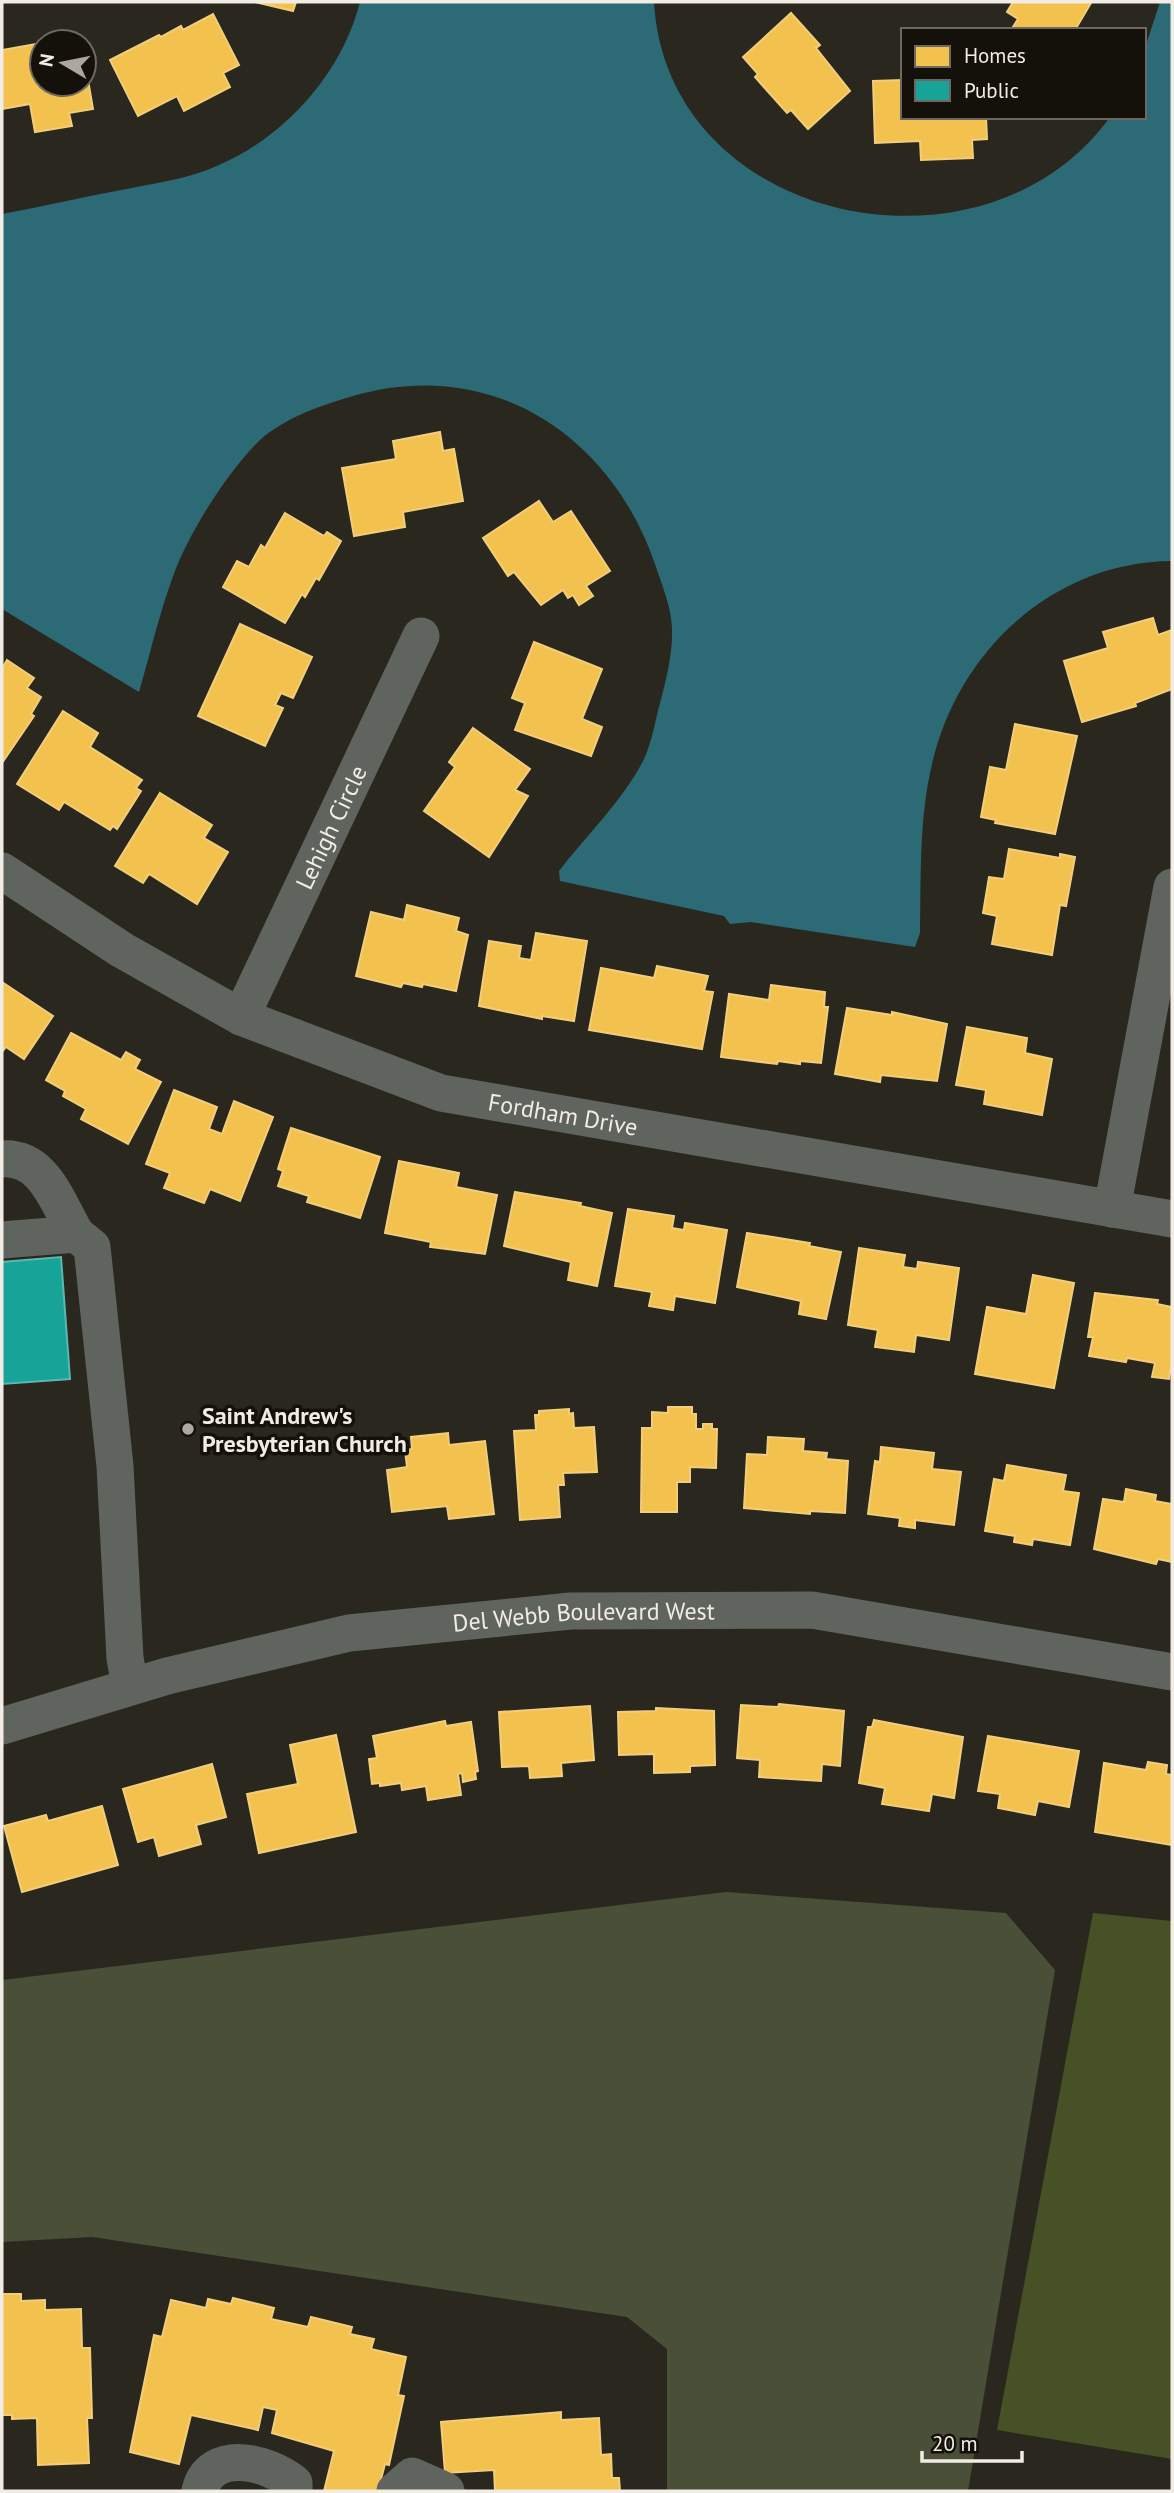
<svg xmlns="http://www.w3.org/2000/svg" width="1174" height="2493" font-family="'PT Sans',sans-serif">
<rect width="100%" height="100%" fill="#2a271f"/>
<path fill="#495037" d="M 726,1892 L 1006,1913 L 1055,1970 L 968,2491 L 667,2491 L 667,2349 L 627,2317 L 92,2237 L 2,2242 L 2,1980 Z"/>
<path fill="#475126" d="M 1093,1913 L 1172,1921 L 1172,2459 L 997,2430 Z"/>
<path fill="#2c6b75" d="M 360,2 L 654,2 C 667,226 986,290 1110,117 L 1144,117 L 1144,51 L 1160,2 L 1172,2 L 1172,561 C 1053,562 958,651 932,764 C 919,819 921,877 920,933 L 915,947 L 751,922 L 730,924 L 724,916 L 560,881 L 559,871 C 587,835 624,799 644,759 C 651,744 654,727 658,711 C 665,684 673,656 672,628 C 671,606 662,585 655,564 C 610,433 489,356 353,396 C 319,406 278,420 254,446 C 223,479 187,536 172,579 C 159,615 150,654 139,692 L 2,609 L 2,214 C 45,206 88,196 132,188 C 161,182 191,178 219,165 C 286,136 342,73 360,2 Z"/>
<g fill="#f2c14e" stroke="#f2ce7b" stroke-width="2">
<path d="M 255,2 L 296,2 L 293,11 Z"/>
<path d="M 1013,2 L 1090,2 L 1091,3 L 1075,30 L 1011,30 L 1018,19 L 1007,12 Z"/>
<path d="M 791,13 L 820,45 L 816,48 L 850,91 L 808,129 L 791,110 L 787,113 L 755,77 L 758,74 L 743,57 Z"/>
<path d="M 213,14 L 239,65 L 223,73 L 230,87 L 184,111 L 177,96 L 138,116 L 110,60 L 159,35 L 161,37 L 181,26 L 183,30 Z"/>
<path d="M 42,43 L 42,84 L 84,84 L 84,57 L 93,109 L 69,113 L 72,126 L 35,132 L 30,104 L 2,109 L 2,50 Z"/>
<path d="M 903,80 L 903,117 L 986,117 L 987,139 L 972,140 L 973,158 L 921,160 L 920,141 L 875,143 L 873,81 Z"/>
<path d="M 440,432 L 443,451 L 454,449 L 463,501 L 403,512 L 405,527 L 354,536 L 342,468 L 396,459 L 393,441 Z"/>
<path d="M 539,501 L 553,522 L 571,511 L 610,571 L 586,586 L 593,596 L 579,605 L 573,595 L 568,598 L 563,590 L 541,605 L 514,572 L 508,576 L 483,538 Z"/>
<path d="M 285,513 L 324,536 L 327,532 L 341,541 L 319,580 L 316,578 L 305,597 L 302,594 L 285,623 L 223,587 L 237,561 L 249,567 L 261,545 L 265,548 Z"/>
<path d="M 1153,618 L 1158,635 L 1172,630 L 1172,689 L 1135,703 L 1136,706 L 1082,722 L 1064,661 L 1108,648 L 1103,632 Z"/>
<path d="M 240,624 L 312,657 L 293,698 L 281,693 L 275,705 L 283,708 L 265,746 L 198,716 Z"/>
<path d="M 534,642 L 602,669 L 582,719 L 602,727 L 591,756 L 515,730 L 525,703 L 512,698 Z"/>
<path d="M 7,660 L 34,678 L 27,688 L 41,697 L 31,714 L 34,716 L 2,763 L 2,669 Z"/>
<path d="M 63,711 L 98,733 L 90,747 L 142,780 L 136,788 L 141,791 L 117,829 L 113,826 L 110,830 L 64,802 L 59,810 L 17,784 Z"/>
<path d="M 1015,724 L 1077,736 L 1055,834 L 995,823 L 996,820 L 981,817 L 990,767 L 1006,770 Z"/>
<path d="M 473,728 L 530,769 L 515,790 L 528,796 L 489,857 L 424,811 L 455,767 L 449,762 Z"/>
<path d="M 160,793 L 212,825 L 204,838 L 228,852 L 197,904 L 149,874 L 143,883 L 115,866 Z"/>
<path d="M 1009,849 L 1060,858 L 1060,854 L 1075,857 L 1066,906 L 1060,905 L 1052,955 L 992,944 L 997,916 L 983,913 L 989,877 L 1004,879 Z"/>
<path d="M 407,905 L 459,918 L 456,931 L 468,935 L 456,991 L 423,984 L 422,987 L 403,983 L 401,987 L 356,976 L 371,912 L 404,920 Z"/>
<path d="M 536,933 L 587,941 L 574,1021 L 542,1016 L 542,1019 L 479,1006 L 489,941 L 521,946 L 519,958 L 531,960 Z"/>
<path d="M 657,966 L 708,976 L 704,991 L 713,992 L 702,1049 L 589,1030 L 601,968 L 654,978 Z"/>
<path d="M 2,982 L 53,1016 L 24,1059 L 6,1047 L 2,1052 Z"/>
<path d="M 771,985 L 825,992 L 824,1007 L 828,1007 L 821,1063 L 800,1061 L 800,1064 L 778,1061 L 777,1064 L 721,1057 L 729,994 L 769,1000 Z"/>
<path d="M 847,1008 L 892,1015 L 892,1012 L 947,1024 L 937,1081 L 881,1075 L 880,1082 L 835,1074 Z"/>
<path d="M 967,1027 L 1027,1038 L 1025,1053 L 1052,1059 L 1042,1115 L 984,1104 L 986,1090 L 956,1085 Z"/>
<path d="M 71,1033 L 121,1060 L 126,1052 L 140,1060 L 135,1069 L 161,1082 L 128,1144 L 81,1119 L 86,1109 L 63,1096 L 65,1091 L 46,1080 Z"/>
<path d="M 174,1090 L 217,1107 L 209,1129 L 222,1134 L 234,1101 L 273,1117 L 240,1201 L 210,1189 L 204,1203 L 164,1188 L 170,1173 L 146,1164 Z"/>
<path d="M 291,1128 L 380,1157 L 360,1218 L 307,1202 L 309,1196 L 278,1186 L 283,1171 L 278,1169 Z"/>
<path d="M 399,1161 L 459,1173 L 456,1187 L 497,1195 L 485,1254 L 430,1247 L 431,1242 L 385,1233 Z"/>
<path d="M 515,1192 L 581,1203 L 580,1206 L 612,1213 L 597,1286 L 568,1280 L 571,1262 L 504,1246 Z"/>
<path d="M 628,1209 L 674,1216 L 672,1228 L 684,1230 L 685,1223 L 727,1230 L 715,1303 L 675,1296 L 673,1310 L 649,1306 L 652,1292 L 615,1286 Z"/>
<path d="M 747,1233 L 810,1243 L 809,1246 L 841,1252 L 826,1319 L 799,1314 L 801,1301 L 737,1287 Z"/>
<path d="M 859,1248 L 905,1255 L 903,1267 L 917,1269 L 918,1262 L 959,1268 L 949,1340 L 916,1335 L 914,1352 L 875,1347 L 878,1330 L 848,1325 Z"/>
<path d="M 1033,1275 L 1074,1283 L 1054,1388 L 975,1374 L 987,1307 L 1026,1314 Z"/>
<path d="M 1095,1293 L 1158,1300 L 1157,1304 L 1172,1307 L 1172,1360 L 1169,1379 L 1152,1377 L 1155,1363 L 1127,1358 L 1126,1362 L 1089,1356 L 1093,1337 L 1088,1337 Z"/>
<path d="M 668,1407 L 692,1407 L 692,1414 L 696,1414 L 696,1429 L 703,1429 L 703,1424 L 712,1424 L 712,1429 L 717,1429 L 716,1468 L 690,1467 L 690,1482 L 677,1482 L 677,1512 L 641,1512 L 642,1428 L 652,1428 L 652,1412 L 668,1413 Z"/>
<path d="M 569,1409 L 569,1414 L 573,1413 L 574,1428 L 594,1427 L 597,1472 L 563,1473 L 564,1485 L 558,1485 L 560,1517 L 520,1520 L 514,1431 L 536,1430 L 535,1415 L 539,1415 L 539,1411 Z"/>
<path d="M 448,1433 L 449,1445 L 485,1441 L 494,1514 L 449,1519 L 447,1506 L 392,1512 L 387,1470 L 407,1467 L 405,1450 L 412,1449 L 411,1437 Z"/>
<path d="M 768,1437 L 804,1439 L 803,1451 L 827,1453 L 826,1459 L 848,1461 L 845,1513 L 810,1511 L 810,1514 L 744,1508 L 747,1454 L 767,1455 Z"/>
<path d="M 881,1447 L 934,1453 L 932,1469 L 961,1472 L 954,1525 L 915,1520 L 915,1528 L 899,1526 L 900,1518 L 868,1514 L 875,1461 L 880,1462 Z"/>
<path d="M 1007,1465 L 1066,1475 L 1063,1491 L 1079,1493 L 1070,1545 L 1033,1539 L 1032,1545 L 1014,1542 L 1015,1536 L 985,1531 L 994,1479 L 1004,1481 Z"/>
<path d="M 1126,1489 L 1156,1495 L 1155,1501 L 1172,1504 L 1172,1562 L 1158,1559 L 1156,1564 L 1094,1549 L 1103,1499 L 1124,1502 Z"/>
<path d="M 779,1704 L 844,1711 L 840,1766 L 822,1764 L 821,1781 L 759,1777 L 760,1760 L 737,1758 L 741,1705 L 778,1707 Z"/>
<path d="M 590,1706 L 594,1760 L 561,1763 L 562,1776 L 530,1778 L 529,1766 L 502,1767 L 499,1712 Z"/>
<path d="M 656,1708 L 714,1711 L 715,1765 L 690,1766 L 690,1772 L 654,1773 L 654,1754 L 619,1755 L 618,1712 L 656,1711 Z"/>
<path d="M 874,1720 L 963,1737 L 954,1798 L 932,1794 L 929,1811 L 882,1804 L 885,1788 L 859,1783 L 868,1727 L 872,1727 Z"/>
<path d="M 445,1721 L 446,1726 L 471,1722 L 478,1771 L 475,1772 L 476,1779 L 463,1782 L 462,1773 L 458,1774 L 461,1795 L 428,1800 L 426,1786 L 402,1790 L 401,1783 L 380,1786 L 380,1783 L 372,1784 L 369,1759 L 377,1758 L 373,1736 Z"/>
<path d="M 336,1735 L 356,1832 L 259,1853 L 247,1794 L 298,1784 L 290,1745 Z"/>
<path d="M 988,1736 L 1079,1751 L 1069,1807 L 1038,1801 L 1035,1815 L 998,1808 L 1000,1794 L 978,1791 Z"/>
<path d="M 1148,1762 L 1167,1765 L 1166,1774 L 1172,1775 L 1172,1845 L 1095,1832 L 1104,1763 L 1146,1770 Z"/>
<path d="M 212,1764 L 226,1817 L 196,1825 L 201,1844 L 159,1856 L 154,1837 L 138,1842 L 123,1789 Z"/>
<path d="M 102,1806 L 118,1865 L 22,1892 L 4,1826 L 46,1815 L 48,1821 Z"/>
<path d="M 2,2294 L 21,2294 L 21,2301 L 45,2300 L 45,2310 L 81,2309 L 82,2348 L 90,2348 L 92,2418 L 87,2418 L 89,2463 L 38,2465 L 37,2418 L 12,2419 L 12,2415 L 2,2415 Z"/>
<path d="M 233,2298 L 274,2308 L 271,2319 L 308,2327 L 311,2317 L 352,2327 L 350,2334 L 374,2339 L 371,2349 L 406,2357 L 398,2395 L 404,2396 L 389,2465 L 385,2464 L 378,2491 L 324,2491 L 334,2451 L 272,2433 L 277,2410 L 263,2407 L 258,2430 L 191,2415 L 179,2464 L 130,2452 L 154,2335 L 162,2337 L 171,2300 L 206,2308 L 208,2299 L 231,2304 Z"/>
<path d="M 561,2412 L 561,2420 L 599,2418 L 601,2455 L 611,2454 L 612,2478 L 619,2478 L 620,2491 L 495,2491 L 494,2470 L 445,2473 L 441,2422 Z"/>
</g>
<path fill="#17a398" stroke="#59b9af" stroke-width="2" d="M 61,1257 L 70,1379 L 2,1384 L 2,1262 Z"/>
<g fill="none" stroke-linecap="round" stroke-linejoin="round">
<g stroke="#60645e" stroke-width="37">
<path id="s1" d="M 2,871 L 122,950 L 241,1017 L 441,1093 L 1172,1219"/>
<path id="s2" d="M 241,1017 L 421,636"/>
<path d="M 2,1159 C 44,1156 57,1202 76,1234"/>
<path d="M 1112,1209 L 1172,887"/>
<path d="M 2,1240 L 76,1234 L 92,1247 L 115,1466 L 125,1658 L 130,1686"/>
<path id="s3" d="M 2,1726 L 167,1676 L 349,1633 L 571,1611 L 812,1610 L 1172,1672"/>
<path d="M 200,2491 C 210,2448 267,2461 294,2483 L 294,2491"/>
<path d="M 395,2491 L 412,2476 L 446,2491"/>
</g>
</g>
<circle fill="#aca89f" stroke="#14110b" stroke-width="2.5" cx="188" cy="1429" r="7"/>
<g text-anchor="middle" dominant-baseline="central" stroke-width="7" stroke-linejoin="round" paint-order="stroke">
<g font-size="24" fill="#f2ede4" stroke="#14110b">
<text stroke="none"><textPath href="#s2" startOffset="210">Lehigh Circle</textPath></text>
<text stroke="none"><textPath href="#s1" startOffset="618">Fordham Drive</textPath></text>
<text stroke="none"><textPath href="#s3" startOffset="595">Del Webb Boulevard West</textPath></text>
</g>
<g font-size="24" font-weight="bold" fill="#f2ede4" stroke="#14110b" text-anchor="start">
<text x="202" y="1415">Saint Andrew's<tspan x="202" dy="28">Presbyterian Church</tspan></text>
</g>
</g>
<rect width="1174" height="2493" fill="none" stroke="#f2ede4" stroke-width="7"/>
<rect x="901" y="28" width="245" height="91" fill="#14110b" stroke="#6d6962" stroke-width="2"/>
<rect x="915" y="46" width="35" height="21" fill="#f2c14e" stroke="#6d6962" stroke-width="2"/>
<text x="964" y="63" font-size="21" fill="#f2ede4">Homes</text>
<rect x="915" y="80" width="35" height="21" fill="#17a398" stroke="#6d6962" stroke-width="2"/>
<text x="964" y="98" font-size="21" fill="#f2ede4">Public</text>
<g transform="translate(63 63) rotate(280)"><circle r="33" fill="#14110b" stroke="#6d6962" stroke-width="2"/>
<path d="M0-5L12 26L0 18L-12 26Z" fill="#aca89f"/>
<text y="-10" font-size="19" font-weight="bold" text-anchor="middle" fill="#f2ede4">N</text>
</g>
<path d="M922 2451v10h100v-10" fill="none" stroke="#f2ede4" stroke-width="3.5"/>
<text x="932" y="2451" font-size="21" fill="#f2ede4" stroke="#14110b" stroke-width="5" paint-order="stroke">20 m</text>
</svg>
